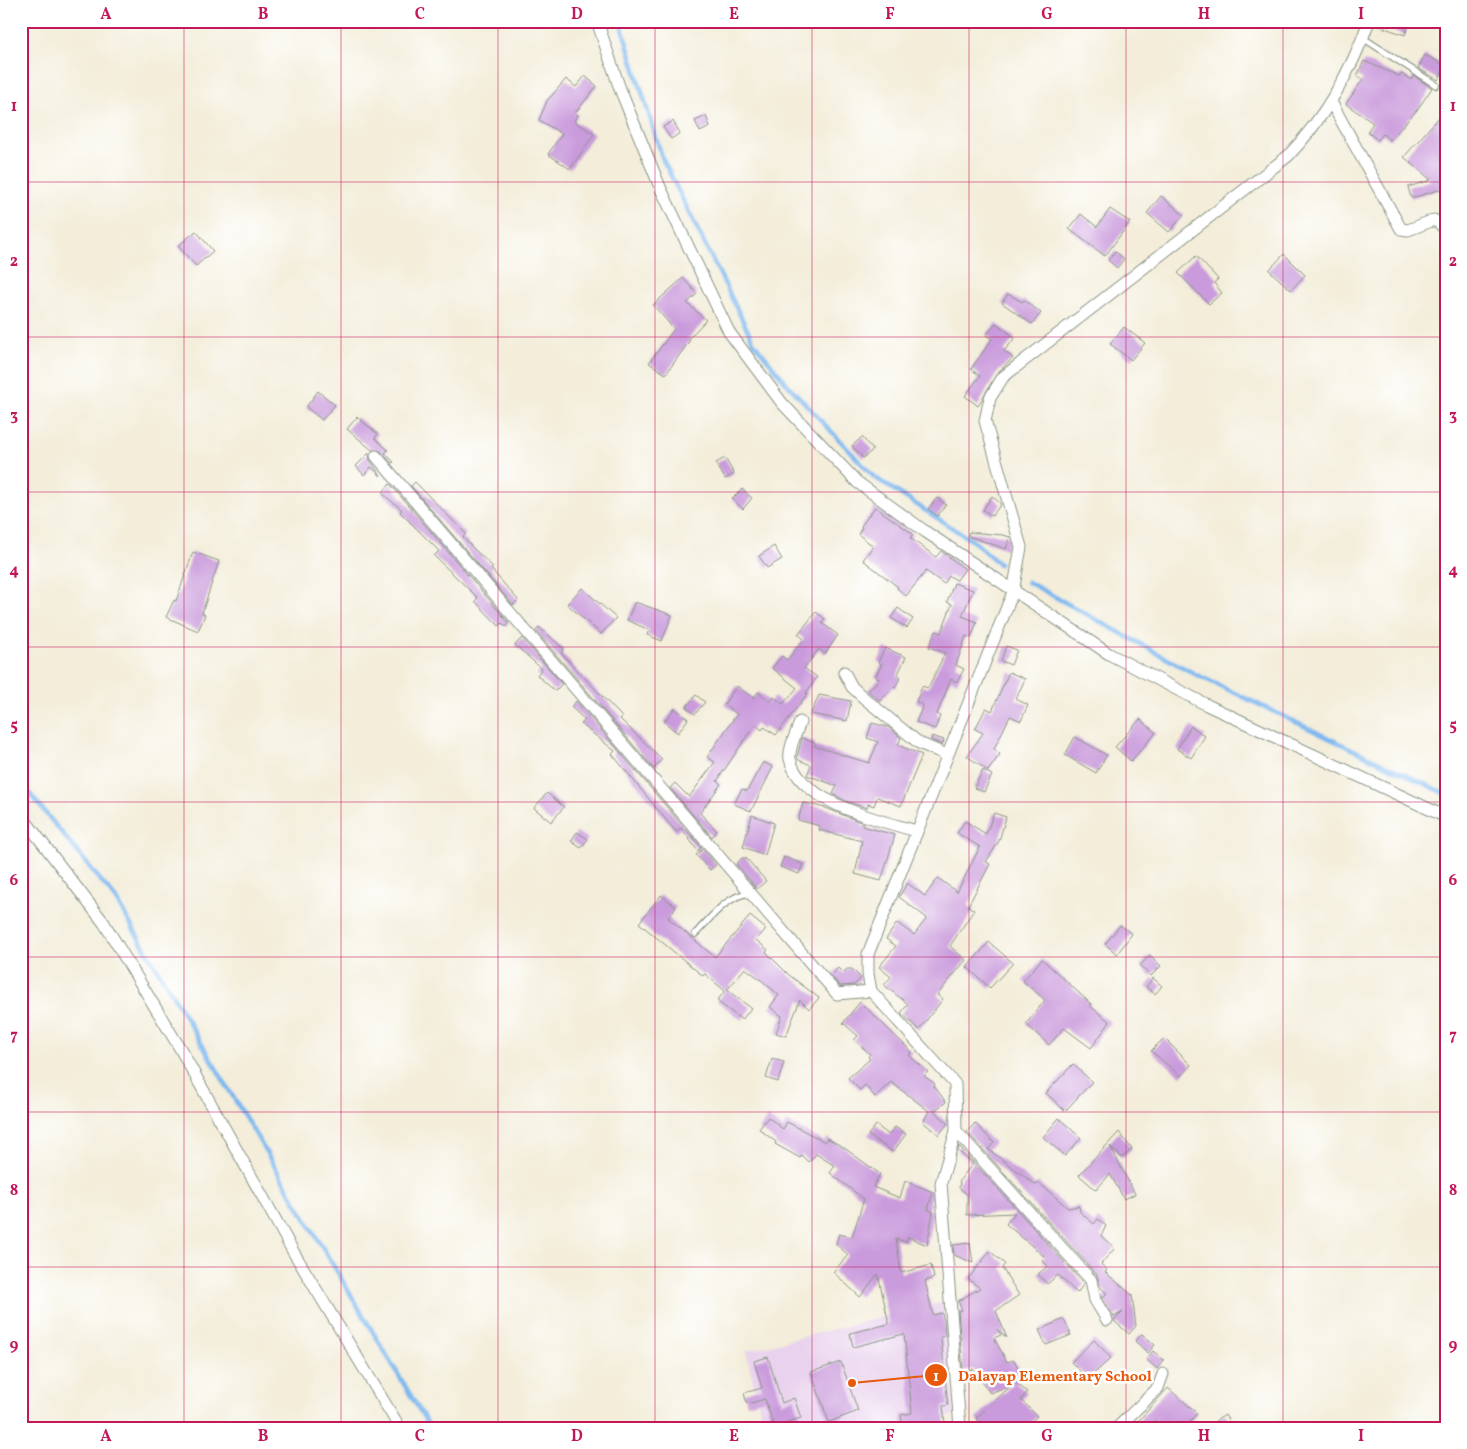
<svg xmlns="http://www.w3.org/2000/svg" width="1467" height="1449" font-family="Vollkorn,serif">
<rect width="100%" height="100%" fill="#fff"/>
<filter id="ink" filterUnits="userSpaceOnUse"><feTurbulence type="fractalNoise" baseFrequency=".02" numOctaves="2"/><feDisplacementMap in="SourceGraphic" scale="10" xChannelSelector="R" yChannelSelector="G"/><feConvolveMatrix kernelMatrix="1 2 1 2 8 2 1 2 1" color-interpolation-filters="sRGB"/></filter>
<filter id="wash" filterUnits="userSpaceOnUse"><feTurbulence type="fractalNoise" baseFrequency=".0096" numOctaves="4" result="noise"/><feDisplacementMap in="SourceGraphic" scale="20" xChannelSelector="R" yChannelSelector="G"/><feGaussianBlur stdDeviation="1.12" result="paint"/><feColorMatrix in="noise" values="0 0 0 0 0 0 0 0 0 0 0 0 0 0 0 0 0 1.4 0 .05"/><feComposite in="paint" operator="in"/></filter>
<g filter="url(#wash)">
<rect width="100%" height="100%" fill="#f3edd9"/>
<path fill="#e9d2ed" d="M 943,1302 L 955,1415 L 910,1428 L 764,1428 L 746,1351 Z"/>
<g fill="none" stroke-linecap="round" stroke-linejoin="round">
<g stroke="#7db8ef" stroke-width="4.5">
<path d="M 620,21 L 663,160 L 754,343 L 788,385 L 874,477 L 977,544 L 999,564"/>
<path d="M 1028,582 L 1195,674 L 1446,794"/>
<path d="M 21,783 L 115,898 L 430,1428"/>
</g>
</g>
<g id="blocks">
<g fill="#ca9bdc">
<path d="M 1376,21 L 1410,21 L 1405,35 L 1376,25 Z"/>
<path d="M 1425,55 L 1446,66 L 1438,80 L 1418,68 Z"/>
<path d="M 1364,61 L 1399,76 L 1402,74 L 1411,80 L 1414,76 L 1432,88 L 1417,110 L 1390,140 L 1383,134 L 1378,140 L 1367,132 L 1373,123 L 1346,104 L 1363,79 L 1357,76 Z"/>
<path d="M 585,76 L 597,86 L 575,113 L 578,115 L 574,121 L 594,134 L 570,169 L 548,154 L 562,134 L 539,120 L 547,101 L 566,79 L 576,87 Z"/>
<path d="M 1446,109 L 1446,193 L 1442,189 L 1411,198 L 1408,187 L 1431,180 L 1404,157 Z"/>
<path d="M 706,116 L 710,127 L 700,132 L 695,121 Z"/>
<path d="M 673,121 L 680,133 L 671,139 L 663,127 Z"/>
<path d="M 1161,196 L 1184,215 L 1169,232 L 1147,213 Z"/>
<path d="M 1110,209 L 1130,222 L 1105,256 L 1069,229 L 1081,214 L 1097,227 Z"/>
<path d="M 196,231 L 213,251 L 196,266 L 178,246 Z"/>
<path d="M 1115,251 L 1124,259 L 1117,268 L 1108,260 Z"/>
<path d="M 1284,254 L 1305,275 L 1291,290 L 1269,270 Z"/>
<path d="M 1196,256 L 1218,279 L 1214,283 L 1222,293 L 1209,304 L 1178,273 Z"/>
<path d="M 683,278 L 697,294 L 687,303 L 706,320 L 688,339 L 690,340 L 666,374 L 649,363 L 674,329 L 653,305 Z"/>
<path d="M 1008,294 L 1022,302 L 1024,300 L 1041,313 L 1032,324 L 1002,303 Z"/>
<path d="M 996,323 L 1015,338 L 1004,351 L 1013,358 L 997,373 L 978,406 L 965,396 L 980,376 L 971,369 L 992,339 L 986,335 Z"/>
<path d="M 1124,327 L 1145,343 L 1131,360 L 1110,344 Z"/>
<path d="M 318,391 L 335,405 L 322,420 L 306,407 Z"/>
<path d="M 357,417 L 378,434 L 375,438 L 388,450 L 385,453 L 394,462 L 392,463 L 381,451 L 372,450 L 347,429 Z"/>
<path d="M 862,437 L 873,450 L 863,458 L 852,446 Z"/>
<path d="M 369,453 L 370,460 L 381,476 L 371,467 L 364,475 L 356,466 Z"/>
<path d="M 725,458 L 734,474 L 725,479 L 716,463 Z"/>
<path d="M 415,482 L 466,534 L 463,537 L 474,549 L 493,567 L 491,569 L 518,600 L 513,605 L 411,486 Z"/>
<path d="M 390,484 L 509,623 L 506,627 L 502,623 L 499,626 L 475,601 L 478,598 L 434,556 L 439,551 L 400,512 L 402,510 L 382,493 Z"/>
<path d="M 742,489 L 752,498 L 743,509 L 732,499 Z"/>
<path d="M 992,496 L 1001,504 L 992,516 L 983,510 Z"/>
<path d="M 937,498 L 946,505 L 937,516 L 928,509 Z"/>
<path d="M 875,507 L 913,534 L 910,538 L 936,557 L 941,551 L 965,569 L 957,580 L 949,576 L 944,584 L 926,571 L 906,596 L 897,588 L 898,587 L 863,560 L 873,546 L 858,534 L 862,528 L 861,526 Z"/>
<path d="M 969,532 L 1003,535 L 1010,537 L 1006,549 L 968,536 Z"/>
<path d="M 774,546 L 782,559 L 767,568 L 759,556 Z"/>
<path d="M 193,552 L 219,561 L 202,613 L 205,615 L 198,631 L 166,617 L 174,600 L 176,601 Z"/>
<path d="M 954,583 L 973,590 L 962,616 L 977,622 L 971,638 L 966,636 L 956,665 L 964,669 L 957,682 L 951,679 L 937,714 L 940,716 L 935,729 L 916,722 L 923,705 L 916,702 L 922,686 L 928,688 L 945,653 L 929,647 L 936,631 L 941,633 L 952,604 L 947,602 Z"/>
<path d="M 582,588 L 616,618 L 601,634 L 567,604 Z"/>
<path d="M 635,602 L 672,615 L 662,641 L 647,635 L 649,630 L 627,620 Z"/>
<path d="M 898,608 L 913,619 L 907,628 L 891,618 Z"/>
<path d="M 816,612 L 825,619 L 822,623 L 838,635 L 825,654 L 819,649 L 804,668 L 817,677 L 806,693 L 808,693 L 776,735 L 764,727 L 762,730 L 755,724 L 717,781 L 721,784 L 700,813 L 717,831 L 712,837 L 670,788 L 675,783 L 689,797 L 715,762 L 707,757 L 737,714 L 724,704 L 737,686 L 753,698 L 758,692 L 770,702 L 774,697 L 783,704 L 797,688 L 772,668 L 782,656 L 787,660 L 804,639 L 798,634 Z"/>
<path d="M 539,627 L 564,649 L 561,653 L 622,717 L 620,719 L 662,759 L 654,769 L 536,631 Z"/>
<path d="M 522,638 L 562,684 L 555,691 L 537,675 L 542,669 L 515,645 Z"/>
<path d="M 1006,646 L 1017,650 L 1011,665 L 1001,661 Z"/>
<path d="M 885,648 L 906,657 L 897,676 L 900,678 L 895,688 L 893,687 L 880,701 L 868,691 L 879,679 L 875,677 L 882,664 L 878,662 Z"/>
<path d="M 1009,672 L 1025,679 L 1016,699 L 1028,705 L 1021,721 L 1010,716 L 994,749 L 1000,754 L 988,771 L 967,756 L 983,733 L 975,729 L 986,708 L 992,711 Z"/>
<path d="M 696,695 L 705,702 L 695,714 L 686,707 Z"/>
<path d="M 819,695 L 851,701 L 847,721 L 811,714 Z"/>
<path d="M 576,701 L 701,847 L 698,851 L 681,828 L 676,832 L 612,754 L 615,751 L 581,724 L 585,720 L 571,707 Z"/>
<path d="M 675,708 L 688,719 L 678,733 L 664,722 Z"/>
<path d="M 1140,719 L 1156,733 L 1131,761 L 1115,747 Z"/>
<path d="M 872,723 L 888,727 L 901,738 L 898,745 L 922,755 L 901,806 L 877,797 L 874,806 L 868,804 L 867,808 L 846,801 L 833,794 L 837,786 L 807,775 L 811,765 L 799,760 L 797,757 L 802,738 L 815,743 L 814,746 L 869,763 L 878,742 L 867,738 Z"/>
<path d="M 1191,726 L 1205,736 L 1191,758 L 1177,749 Z"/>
<path d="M 932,736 L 944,740 L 942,745 L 931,740 Z"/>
<path d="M 1075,737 L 1107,755 L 1096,773 L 1065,755 Z"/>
<path d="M 763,762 L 773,767 L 751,811 L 734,804 L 742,789 L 747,791 Z"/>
<path d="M 983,770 L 992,775 L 984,792 L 974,788 Z"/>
<path d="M 547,793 L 564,807 L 551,822 L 534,808 Z"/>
<path d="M 803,803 L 826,808 L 863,823 L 862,826 L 895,835 L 881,881 L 855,874 L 862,841 L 819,830 L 820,826 L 798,820 Z"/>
<path d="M 994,813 L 1006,817 L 999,841 L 986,862 L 990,864 L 968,906 L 974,910 L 950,946 L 966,960 L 937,995 L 943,999 L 919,1030 L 901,1013 L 908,1004 L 884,985 L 891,977 L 879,967 L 896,946 L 886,939 L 897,923 L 914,935 L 927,918 L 899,897 L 907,883 L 925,896 L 938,878 L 957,892 L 980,847 L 957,833 L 965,821 L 986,834 Z"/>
<path d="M 752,815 L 774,823 L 765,855 L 743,847 Z"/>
<path d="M 577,832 L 588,839 L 581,848 L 571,841 Z"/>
<path d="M 703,849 L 716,865 L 710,870 L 696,855 Z"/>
<path d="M 784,857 L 803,864 L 799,874 L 780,867 Z"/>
<path d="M 742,858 L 746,858 L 766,881 L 757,889 L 736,864 Z"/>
<path d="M 661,895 L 676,907 L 668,918 L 715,957 L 750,916 L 766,929 L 756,940 L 768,950 L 766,952 L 789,975 L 819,998 L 809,1009 L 800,1000 L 786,1036 L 776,1033 L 782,1016 L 770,1007 L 779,995 L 760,979 L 745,968 L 727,990 L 751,1008 L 742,1020 L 717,1001 L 725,991 L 705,974 L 703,976 L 639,923 Z"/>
<path d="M 1120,925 L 1132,934 L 1117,954 L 1105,944 Z"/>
<path d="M 989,942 L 1013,963 L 990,988 L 967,967 Z"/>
<path d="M 1150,955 L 1161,966 L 1151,976 L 1140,966 Z"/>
<path d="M 1042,959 L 1091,1004 L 1089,1005 L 1110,1022 L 1091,1048 L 1064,1028 L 1049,1045 L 1026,1024 L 1045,1000 L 1023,981 Z"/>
<path d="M 838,968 L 843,973 L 847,969 L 852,969 L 861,978 L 854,985 L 840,986 L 831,976 Z"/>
<path d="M 1153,978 L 1162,986 L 1155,994 L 1146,987 Z"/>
<path d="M 860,1002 L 912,1052 L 909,1055 L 928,1072 L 924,1076 L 935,1084 L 934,1086 L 946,1102 L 934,1111 L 948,1123 L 939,1135 L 923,1122 L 929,1111 L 891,1082 L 875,1097 L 865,1085 L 860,1090 L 848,1078 L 870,1059 L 868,1057 L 870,1054 L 854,1040 L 858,1036 L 843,1023 Z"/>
<path d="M 1164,1038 L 1191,1065 L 1181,1076 L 1151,1051 Z"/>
<path d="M 772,1059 L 784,1062 L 778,1082 L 766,1078 Z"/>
<path d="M 1073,1064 L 1092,1082 L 1065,1111 L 1046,1093 Z"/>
<path d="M 768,1117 L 783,1129 L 787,1122 L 825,1142 L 827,1138 L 843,1147 L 880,1174 L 873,1187 L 900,1198 L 905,1181 L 933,1192 L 928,1209 L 933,1212 L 927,1245 L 908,1237 L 906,1242 L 896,1239 L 901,1273 L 931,1265 L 934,1278 L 925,1281 L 933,1315 L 942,1313 L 944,1321 L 945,1336 L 941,1337 L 948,1405 L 943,1406 L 945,1424 L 936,1425 L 936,1428 L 903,1428 L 901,1415 L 912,1413 L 904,1334 L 853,1347 L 850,1333 L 889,1324 L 878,1274 L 860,1297 L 833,1272 L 848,1255 L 836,1244 L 839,1234 L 852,1237 L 864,1199 L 830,1173 L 835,1166 L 816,1154 L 809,1162 L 802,1155 L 800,1158 L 775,1144 L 776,1142 L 759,1129 Z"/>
<path d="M 1059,1118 L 1081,1138 L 1065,1156 L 1043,1137 Z"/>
<path d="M 975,1123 L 994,1143 L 988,1149 L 1036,1185 L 1038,1182 L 1068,1208 L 1079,1206 L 1080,1212 L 1094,1224 L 1098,1219 L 1106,1226 L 1101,1236 L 1115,1248 L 1101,1264 L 1107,1270 L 1105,1272 L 1132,1295 L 1136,1326 L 1129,1334 L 1114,1321 L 1123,1312 L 1114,1317 L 1102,1298 L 1107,1293 L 1100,1287 L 1097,1275 L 967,1132 Z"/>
<path d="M 876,1125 L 889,1135 L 895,1127 L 906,1134 L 893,1152 L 868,1135 Z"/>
<path d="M 1119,1132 L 1132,1149 L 1122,1158 L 1110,1146 L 1135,1194 L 1124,1199 L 1110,1174 L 1096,1190 L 1079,1175 Z"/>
<path d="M 959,1146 L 1084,1284 L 1077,1293 L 1058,1275 L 1047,1284 L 1038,1274 L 1048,1266 L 1042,1260 L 1045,1257 L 1006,1224 L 1015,1213 L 967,1215 L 967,1194 L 959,1188 L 960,1180 L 973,1163 L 958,1151 Z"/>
<path d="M 970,1243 L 973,1263 L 954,1255 L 953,1245 Z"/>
<path d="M 990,1251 L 1005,1264 L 1002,1268 L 1019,1295 L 996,1311 L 1007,1338 L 997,1329 L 1001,1335 L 994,1338 L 1007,1362 L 1014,1360 L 1024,1379 L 1016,1383 L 1027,1392 L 1021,1400 L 1037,1416 L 1026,1428 L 984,1428 L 976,1418 L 1013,1384 L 990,1393 L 973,1369 L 963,1371 L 958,1311 L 962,1310 L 958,1301 L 980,1288 L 968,1279 Z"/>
<path d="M 1064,1319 L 1071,1335 L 1046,1345 L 1039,1330 Z"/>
<path d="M 1142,1334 L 1155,1345 L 1148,1353 L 1135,1341 Z"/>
<path d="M 1094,1340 L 1111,1358 L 1088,1379 L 1071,1362 Z"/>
<path d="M 1153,1351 L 1164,1360 L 1157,1369 L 1146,1359 Z"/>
<path d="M 768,1357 L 782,1403 L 794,1398 L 801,1418 L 787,1422 L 789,1428 L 774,1428 L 765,1399 L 747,1404 L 744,1393 L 762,1388 L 754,1361 Z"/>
<path d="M 841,1362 L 858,1411 L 829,1422 L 811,1372 Z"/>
<path d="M 1168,1388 L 1197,1413 L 1185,1428 L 1162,1428 L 1155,1420 L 1148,1428 L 1132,1428 Z"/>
<path d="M 1225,1415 L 1234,1428 L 1205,1428 Z"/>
</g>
</g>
</g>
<g filter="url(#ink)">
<use href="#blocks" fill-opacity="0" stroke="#899586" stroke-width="1"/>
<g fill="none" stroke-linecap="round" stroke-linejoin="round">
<g stroke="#899586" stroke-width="8">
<g id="lane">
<path d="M 1363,38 L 1436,85"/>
<path d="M 695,934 C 710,919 726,896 749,893"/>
</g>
</g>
<g stroke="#899586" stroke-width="13">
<g id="street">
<path d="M 597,21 L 620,89 L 660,187 L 729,332 L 782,403 L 857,482 L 926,532 L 1109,654 L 1207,705 L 1446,817"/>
<path d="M 1331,102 L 1401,229 L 1408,230 L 1434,220 L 1440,224 L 1446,231"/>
<path d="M 376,456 L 837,994 L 871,991"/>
<path d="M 844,672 L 852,687 L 864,698 L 919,743 L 947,755"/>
<path d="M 800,722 C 797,732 788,749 790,759 C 800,803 879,820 916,831"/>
<path d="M 21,815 L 104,923 L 181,1050 L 294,1253 L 400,1428"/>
<path d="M 956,1131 L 1091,1280 L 1095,1300 L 1107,1320"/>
<path d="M 960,1428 L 941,1183 L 956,1131 L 955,1084 L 871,991 L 868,974 L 868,954 L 1013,592 L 1021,547 L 985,421 L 990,398 L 1003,377 L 1288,156 C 1325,117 1351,72 1369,21"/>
<path d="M 1117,1428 L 1158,1388 L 1163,1374"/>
</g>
</g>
<use href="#lane" stroke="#fff" stroke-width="5.5"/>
<use href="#street" stroke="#fff" stroke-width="11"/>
</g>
</g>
<path fill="none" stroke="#c2185b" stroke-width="1" stroke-opacity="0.55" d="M 184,21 L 184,1428M 341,21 L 341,1428M 498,21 L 498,1428M 655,21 L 655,1428M 812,21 L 812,1428M 969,21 L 969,1428M 1126,21 L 1126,1428M 1283,21 L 1283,1428M 21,182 L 1446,182M 21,337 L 1446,337M 21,492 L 1446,492M 21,647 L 1446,647M 21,802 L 1446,802M 21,957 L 1446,957M 21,1112 L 1446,1112M 21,1267 L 1446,1267"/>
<path fill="none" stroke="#e8590c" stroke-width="2" d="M852 1383L936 1375"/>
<g fill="#e8590c" stroke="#fff" stroke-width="2">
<circle cx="852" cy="1383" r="5"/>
<circle cx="936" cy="1375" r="12"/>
</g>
<g font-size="15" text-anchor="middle" font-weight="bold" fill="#fff">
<text x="936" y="1381">1</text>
</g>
<g font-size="15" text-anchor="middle" font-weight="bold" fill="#e8590c" stroke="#fff" stroke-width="5" stroke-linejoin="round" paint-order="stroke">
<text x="1055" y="1381">Dalayap Elementary School</text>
</g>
<rect width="1467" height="1449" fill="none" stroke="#fff" stroke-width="55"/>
<rect x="28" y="28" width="1412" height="1394" fill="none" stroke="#c2185b" stroke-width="2"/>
<g font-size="16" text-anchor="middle" font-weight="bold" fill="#c2185b">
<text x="106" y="19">A</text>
<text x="263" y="19">B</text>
<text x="420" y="19">C</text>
<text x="577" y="19">D</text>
<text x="734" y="19">E</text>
<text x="890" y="19">F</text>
<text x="1047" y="19">G</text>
<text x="1204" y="19">H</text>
<text x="1361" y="19">I</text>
<text x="14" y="111">1</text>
<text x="1453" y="111">1</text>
<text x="14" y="266">2</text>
<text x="1453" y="266">2</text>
<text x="14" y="420">3</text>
<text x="1453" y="420">3</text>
<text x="14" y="575">4</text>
<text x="1453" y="575">4</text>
<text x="14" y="730">5</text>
<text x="1453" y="730">5</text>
<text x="14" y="885">6</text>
<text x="1453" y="885">6</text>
<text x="14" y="1040">7</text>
<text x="1453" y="1040">7</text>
<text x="14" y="1195">8</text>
<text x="1453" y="1195">8</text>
<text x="14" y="1350">9</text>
<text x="1453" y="1350">9</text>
<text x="106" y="1441">A</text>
<text x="263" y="1441">B</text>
<text x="420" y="1441">C</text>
<text x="577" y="1441">D</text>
<text x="734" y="1441">E</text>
<text x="890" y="1441">F</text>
<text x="1047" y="1441">G</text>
<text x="1204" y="1441">H</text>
<text x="1361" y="1441">I</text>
</g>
</svg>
